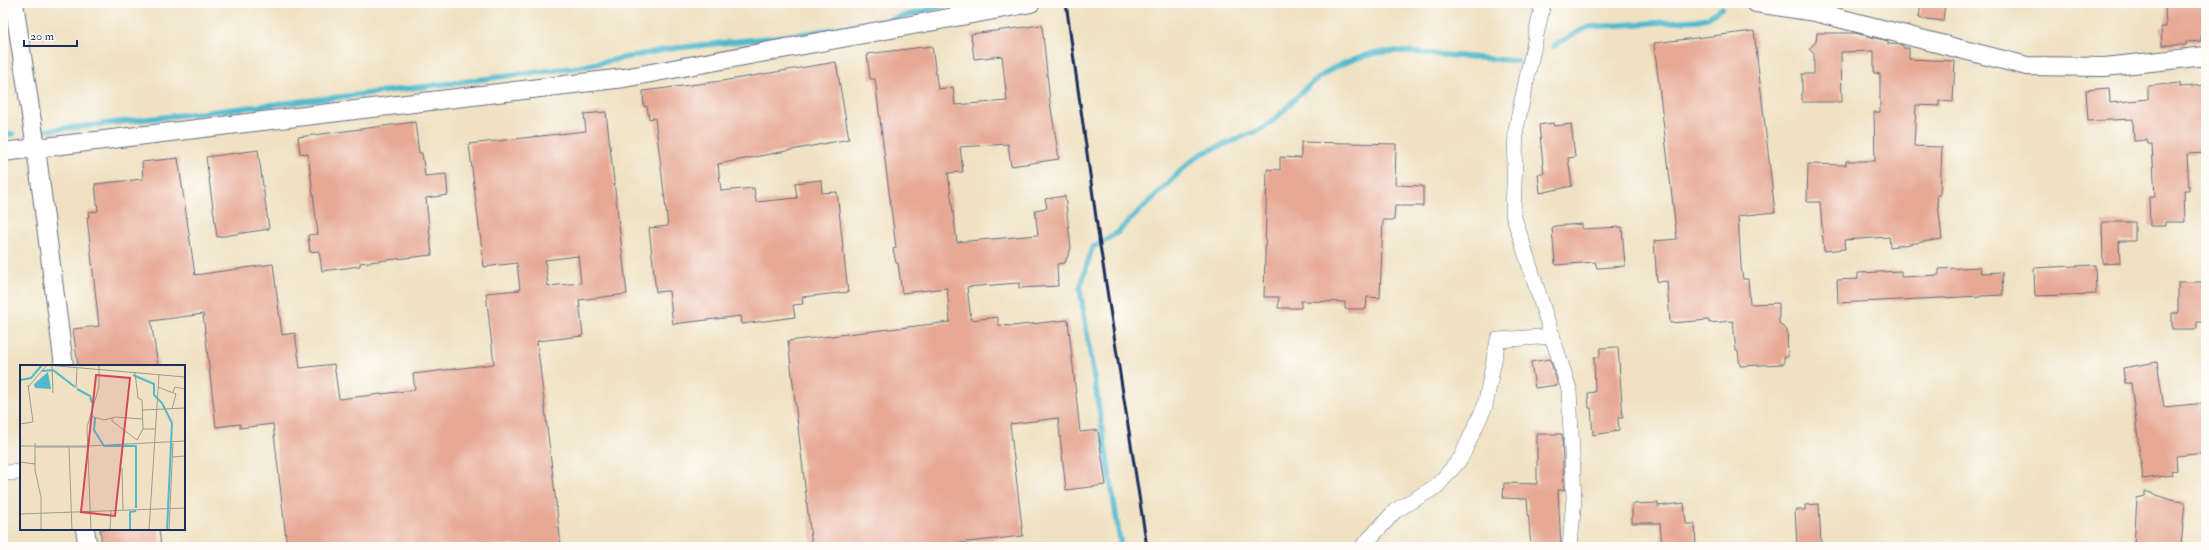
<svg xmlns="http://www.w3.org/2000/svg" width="2209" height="550" font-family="'IM FELL Double Pica',serif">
<rect width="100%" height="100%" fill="#fdfcf7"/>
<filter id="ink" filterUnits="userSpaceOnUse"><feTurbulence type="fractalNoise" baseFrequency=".025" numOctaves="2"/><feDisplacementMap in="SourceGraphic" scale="8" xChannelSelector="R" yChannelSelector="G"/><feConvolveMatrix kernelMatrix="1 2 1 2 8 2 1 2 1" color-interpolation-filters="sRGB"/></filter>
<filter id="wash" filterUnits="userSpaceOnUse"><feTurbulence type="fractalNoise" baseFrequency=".012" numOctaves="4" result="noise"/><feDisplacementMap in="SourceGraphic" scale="16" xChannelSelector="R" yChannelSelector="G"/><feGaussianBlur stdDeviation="0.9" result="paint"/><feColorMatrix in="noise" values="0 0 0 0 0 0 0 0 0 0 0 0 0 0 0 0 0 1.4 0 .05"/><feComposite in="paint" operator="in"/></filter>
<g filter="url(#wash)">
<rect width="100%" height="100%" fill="#efe1c1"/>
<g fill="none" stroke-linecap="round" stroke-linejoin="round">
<g stroke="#51b9ce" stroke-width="5.5">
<path d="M 1554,46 L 1577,32 L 1589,27 L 1699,20 L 1707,18 L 1722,8"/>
<path d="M 41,131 L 356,95 L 579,67 L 668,49 L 803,34 L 889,20 L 955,3"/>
<path d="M 3,135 L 13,134"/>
<path d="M 1121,547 L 1080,289 L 1092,248 L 1117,233 L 1190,162 L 1201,154 L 1264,128 L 1275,119 L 1306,88 L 1331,69 L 1354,59 L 1374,53 L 1397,51 L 1517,61"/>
</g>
</g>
<g id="blocks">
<g fill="#e7a994" fill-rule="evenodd">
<path d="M 1921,3 L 1945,3 L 1943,21 L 1919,18 Z"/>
<path d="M 2206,3 L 2206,33 L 2201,33 L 2201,41 L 2186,42 L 2186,45 L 2162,45 L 2161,27 L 2166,27 L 2165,4 Z"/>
<path d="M 1042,25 L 1050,102 L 1059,159 L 1011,166 L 1008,144 L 960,147 L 963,172 L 948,173 L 957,242 L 1038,235 L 1035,210 L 1047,208 L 1045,199 L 1065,196 L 1071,248 L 1065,263 L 1057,264 L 1058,286 L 1019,288 L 1019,283 L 967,287 L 971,320 L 998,317 L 998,325 L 1012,326 L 1068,320 L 1080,432 L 1098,430 L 1106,485 L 1066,490 L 1058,418 L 1010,424 L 1023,536 L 923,547 L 812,547 L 788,341 L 950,322 L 947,288 L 902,293 L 898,263 L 896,263 L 893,249 L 896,248 L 875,79 L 870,79 L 867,54 L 932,46 L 938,89 L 953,87 L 955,105 L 1007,101 L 1002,56 L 974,59 L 971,34 Z"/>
<path d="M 1754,31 L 1775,212 L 1738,216 L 1741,267 L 1743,279 L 1748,279 L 1750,304 L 1779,303 L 1779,323 L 1787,330 L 1788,357 L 1784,357 L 1784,364 L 1740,366 L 1738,351 L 1736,351 L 1733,321 L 1709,323 L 1709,320 L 1670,323 L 1667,281 L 1657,282 L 1654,241 L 1677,239 L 1654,43 Z"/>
<path d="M 1817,33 L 1855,33 L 1888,41 L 1888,44 L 1903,45 L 1903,48 L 1909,48 L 1909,59 L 1955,61 L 1953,102 L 1939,101 L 1939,106 L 1916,105 L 1914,146 L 1942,147 L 1940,195 L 1937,195 L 1942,239 L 1890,247 L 1889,237 L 1844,240 L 1845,249 L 1824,251 L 1820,202 L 1807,202 L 1808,164 L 1846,165 L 1846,161 L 1875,161 L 1874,112 L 1880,112 L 1880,74 L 1874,73 L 1874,51 L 1841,52 L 1842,102 L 1802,102 L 1802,74 L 1814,74 L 1814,54 L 1809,49 L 1816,42 Z"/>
<path d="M 836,62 L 849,139 L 718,164 L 721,191 L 754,188 L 756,202 L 797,198 L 795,183 L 821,180 L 822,193 L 837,192 L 848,292 L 802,297 L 803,304 L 793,305 L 795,317 L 742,324 L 741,316 L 673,324 L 669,291 L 656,292 L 649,228 L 668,226 L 655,118 L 649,119 L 647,106 L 644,107 L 643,91 L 722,81 Z"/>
<path d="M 2180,83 L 2180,87 L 2206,85 L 2206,153 L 2187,154 L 2189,190 L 2184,190 L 2185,222 L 2165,222 L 2165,226 L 2150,226 L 2149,197 L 2155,197 L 2152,144 L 2148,144 L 2147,140 L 2134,141 L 2133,119 L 2088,121 L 2086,90 L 2109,88 L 2110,103 L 2148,99 L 2148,86 Z"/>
<path d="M 606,112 L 627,294 L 579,300 L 583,336 L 537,341 L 561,545 L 287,547 L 273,424 L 240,428 L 240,424 L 216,427 L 203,314 L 151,321 L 158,366 L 78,366 L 73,329 L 99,326 L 87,217 L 89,217 L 88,212 L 98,211 L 95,184 L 143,179 L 142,162 L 178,158 L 195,275 L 273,264 L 282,335 L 295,333 L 300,368 L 334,364 L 339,399 L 415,390 L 413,374 L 494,364 L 486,293 L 520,290 L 517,263 L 484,267 L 469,144 L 586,131 L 584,114 ZM 578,256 L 581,283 L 548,286 L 545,260 Z"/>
<path d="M 415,122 L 419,153 L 422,153 L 425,176 L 446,174 L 448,195 L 426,198 L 432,255 L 360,263 L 360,266 L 322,271 L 319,251 L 310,252 L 308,235 L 318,234 L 308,154 L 300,153 L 298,137 Z"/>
<path d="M 1553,123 L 1554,126 L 1571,124 L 1575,157 L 1568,158 L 1572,186 L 1540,193 L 1538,174 L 1544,174 L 1539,125 Z"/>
<path d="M 1301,142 L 1396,144 L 1395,185 L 1423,186 L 1423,206 L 1395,206 L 1394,220 L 1383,220 L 1380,298 L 1367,297 L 1366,309 L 1345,309 L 1345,302 L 1301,301 L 1301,308 L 1278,308 L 1279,297 L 1264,297 L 1267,169 L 1280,170 L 1280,157 L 1301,158 Z"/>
<path d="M 258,150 L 269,229 L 217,237 L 206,157 Z"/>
<path d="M 2102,222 L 2135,222 L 2135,241 L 2119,241 L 2120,263 L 2103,264 Z"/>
<path d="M 1582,224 L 1582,229 L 1622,227 L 1625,266 L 1597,268 L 1595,262 L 1557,265 L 1555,264 L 1552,228 L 1554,226 Z"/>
<path d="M 2095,265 L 2096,294 L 2035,296 L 2034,268 Z"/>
<path d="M 1980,267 L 1981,273 L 2002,272 L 2003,295 L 1838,303 L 1837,280 L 1858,279 L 1858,273 L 1901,271 L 1901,277 L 1939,275 L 1939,269 Z"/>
<path d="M 2178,282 L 2204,282 L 2204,322 L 2197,322 L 2197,329 L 2172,329 L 2172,313 L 2178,313 Z"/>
<path d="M 1618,347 L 1623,418 L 1618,418 L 1619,431 L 1593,435 L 1591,408 L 1589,408 L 1588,393 L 1595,392 L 1594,357 L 1599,357 L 1601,348 Z"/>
<path d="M 1550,359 L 1558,385 L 1535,388 L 1531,362 Z"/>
<path d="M 2157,362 L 2164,407 L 2206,403 L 2206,453 L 2176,456 L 2177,470 L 2171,471 L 2172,475 L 2143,479 L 2131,383 L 2125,383 L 2123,368 Z"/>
<path d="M 1537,434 L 1562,434 L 1564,490 L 1558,490 L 1561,547 L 1531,547 L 1527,499 L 1503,498 L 1504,483 L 1537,484 Z"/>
<path d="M 2145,491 L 2174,501 L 2185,502 L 2181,547 L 2134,546 L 2137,498 L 2145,496 Z"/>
<path d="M 1658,503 L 1658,506 L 1684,503 L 1686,524 L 1695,524 L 1696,547 L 1662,547 L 1660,523 L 1632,523 L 1632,504 Z"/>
<path d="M 1819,504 L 1821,543 L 1797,545 L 1795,510 L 1805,510 L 1805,505 Z"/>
<path d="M 100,529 L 159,529 L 161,547 L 102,547 Z"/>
</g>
</g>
</g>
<g filter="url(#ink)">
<use href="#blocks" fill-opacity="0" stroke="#656d81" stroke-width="1"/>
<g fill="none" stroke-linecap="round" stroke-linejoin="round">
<g stroke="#656d81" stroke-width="16">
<g id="minor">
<path d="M 1543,3 L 1516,129 L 1513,214 L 1569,389 L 1574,498 L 1570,547"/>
<path d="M 3,473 L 21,472"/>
<path d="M 1362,547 L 1395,511 L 1437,486 L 1461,458 L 1485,406 L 1498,340 L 1553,336"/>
</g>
</g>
<g stroke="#656d81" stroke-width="20">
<g id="tertiary">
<path d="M 14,3 L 36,148 L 64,366"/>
<path d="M 1756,3 L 1815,12 L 2027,66 L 2105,67 L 2206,56"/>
<path d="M 3,152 L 624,78 L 1031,3"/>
<path d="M 85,529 L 88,547"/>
</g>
</g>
<use href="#minor" stroke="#fff" stroke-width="15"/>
<use href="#tertiary" stroke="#fff" stroke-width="18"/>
<path stroke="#1b2f5e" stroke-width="3" d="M 1066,3 L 1099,239 L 1147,547"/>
</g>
</g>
<g transform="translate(20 365)">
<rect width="165" height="165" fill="#efe1c1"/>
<path d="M 28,7 L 31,24 L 15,23 L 14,19 Z" fill="#51b9ce"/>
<path fill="none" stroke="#51b9ce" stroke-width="2" d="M 22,6 L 33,5 L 55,22M 113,10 L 134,19 L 134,30 L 142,38 L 152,58 L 147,165M 0,15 L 11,13 L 22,0M 57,24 L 70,31 L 72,38M 75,53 L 74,65 L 84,81 L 116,81 L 116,143M 110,165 L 110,147 L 116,146"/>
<path fill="none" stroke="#9a9a99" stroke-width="1" d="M 27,0 L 165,12M 32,1 L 33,28M 115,8 L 118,33 L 122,35 L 123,64 L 136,64M 8,22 L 27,0M 138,22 L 156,29 L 152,44M 56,23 L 57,3M 153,27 L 155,22 L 165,24M 123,45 L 165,43M 70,51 L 84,55 L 96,52 L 122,54M 92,53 L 92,56 L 117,75 L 123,64M 0,59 L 13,57 L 8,20M 15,78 L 15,105 L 21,132 L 21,165M 0,81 L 68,81 L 165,76M 15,82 L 68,82M 49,82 L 52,165M 153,92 L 165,91M 0,97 L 15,99M 102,103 L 103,145M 0,149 L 165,143M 71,165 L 67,62 L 79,22 L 79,0M 90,165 L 91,146M 129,165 L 139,10M 149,165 L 153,78"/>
<path fill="#d1495b" fill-opacity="0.15" stroke="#d1495b" stroke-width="2" d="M 76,10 L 110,13 L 95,151 L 61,147 Z"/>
<rect width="165" height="165" fill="none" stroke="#1b2f5e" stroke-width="2"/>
</g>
<rect width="2209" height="550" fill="none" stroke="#fdfcf7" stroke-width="16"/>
<path d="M24 40v6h53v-6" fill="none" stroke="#1b2f5e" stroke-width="2"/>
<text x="30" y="40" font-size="12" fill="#1b2f5e" stroke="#fdfcf7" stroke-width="3" paint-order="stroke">20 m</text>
</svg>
